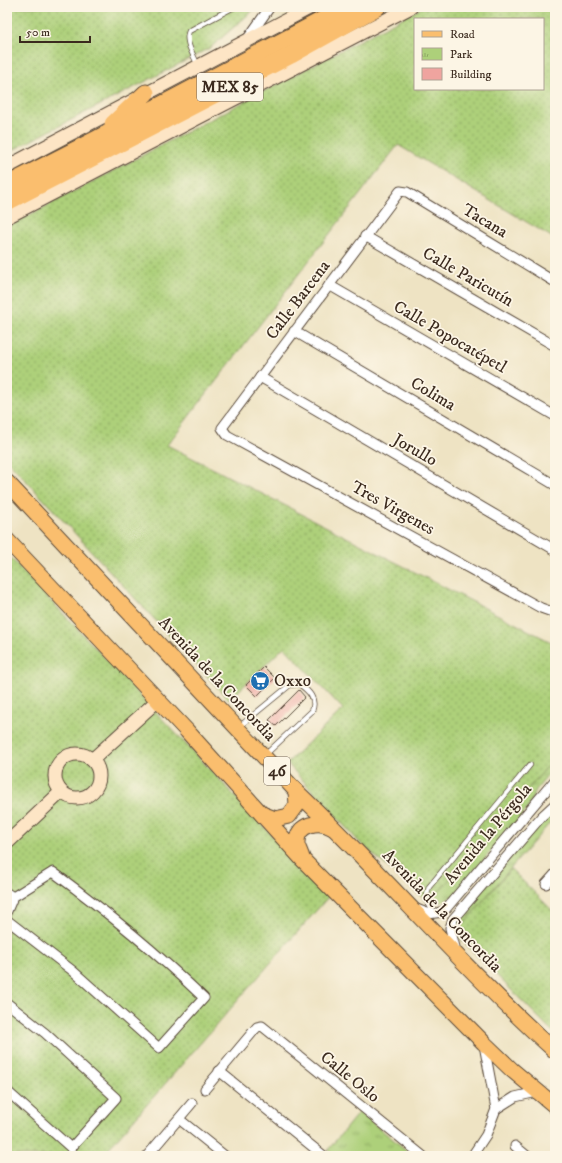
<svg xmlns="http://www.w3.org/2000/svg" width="562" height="1163" font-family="'IM FELL DW Pica',serif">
<defs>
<pattern id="grass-dots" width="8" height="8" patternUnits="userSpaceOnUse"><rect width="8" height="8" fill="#add07a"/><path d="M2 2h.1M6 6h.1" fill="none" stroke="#8ea963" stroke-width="1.8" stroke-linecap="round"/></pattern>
<pattern id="park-tufts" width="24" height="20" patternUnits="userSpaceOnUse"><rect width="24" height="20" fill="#add07a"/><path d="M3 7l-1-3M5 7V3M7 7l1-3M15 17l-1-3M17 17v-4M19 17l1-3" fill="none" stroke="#8ea963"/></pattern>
</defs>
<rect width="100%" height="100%" fill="#fcf5e5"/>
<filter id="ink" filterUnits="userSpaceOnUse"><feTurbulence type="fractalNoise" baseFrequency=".025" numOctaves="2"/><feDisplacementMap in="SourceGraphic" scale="8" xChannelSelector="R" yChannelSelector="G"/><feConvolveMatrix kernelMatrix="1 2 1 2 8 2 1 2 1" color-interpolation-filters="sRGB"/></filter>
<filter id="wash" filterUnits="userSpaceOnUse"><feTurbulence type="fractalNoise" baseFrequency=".012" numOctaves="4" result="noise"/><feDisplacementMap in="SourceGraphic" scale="16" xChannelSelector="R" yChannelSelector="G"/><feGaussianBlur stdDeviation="0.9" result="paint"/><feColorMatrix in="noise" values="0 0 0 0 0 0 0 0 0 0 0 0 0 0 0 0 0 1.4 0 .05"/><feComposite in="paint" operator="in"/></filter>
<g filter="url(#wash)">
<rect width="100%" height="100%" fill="#eee3c3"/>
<g fill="url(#grass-dots)" stroke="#747d4c" fill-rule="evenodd">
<path d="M 7,7 L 257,7 L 210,48 L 7,153 Z"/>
<path d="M 423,7 L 555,7 L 555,239 L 398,145 L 167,445 L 555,644 L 555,758 L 429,903 L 359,842 L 287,763 L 343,709 L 284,647 L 229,700 L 7,460 L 7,227 ZM 415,19 L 543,19 L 543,89 L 415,89 Z"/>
<path d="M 7,554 L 329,896 L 102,1156 L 7,1156 Z"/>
<path d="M 511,869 L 555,913 L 555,1034 L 455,933 Z"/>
</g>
<g fill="url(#park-tufts)" stroke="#747d4c">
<path d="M 555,758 L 555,767 L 536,790 L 528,808 L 452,897 L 442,902 L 429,903 Z"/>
<path d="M 555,809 L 555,817 L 455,933 L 458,914 L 547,814 Z"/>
<path d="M 359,1112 L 410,1153 L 407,1156 L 335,1156 L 328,1150 Z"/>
</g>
<g id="blocks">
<g fill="#efa49f">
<path d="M 264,667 L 275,678 L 257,696 L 246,685 Z"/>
<path d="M 299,690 L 305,697 L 276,726 L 269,720 Z"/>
</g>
</g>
</g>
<g filter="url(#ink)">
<use href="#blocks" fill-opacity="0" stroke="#564637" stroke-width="1"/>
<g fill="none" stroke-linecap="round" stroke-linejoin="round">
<g stroke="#564637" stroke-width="6">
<g id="lane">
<path d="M 198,66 C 194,55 184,42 189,31 L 234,7"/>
<path d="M 240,726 L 290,685 L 299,684 C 309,691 317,699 312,711 L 265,755"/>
<path d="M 435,913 C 427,904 425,898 429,887 L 530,765"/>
</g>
</g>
<g stroke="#564637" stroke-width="11">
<g id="street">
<path d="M 248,38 L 270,7"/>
<path d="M 365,236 L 555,346"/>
<path d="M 555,282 L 407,192 L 400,191 L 222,428 L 227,435 L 541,608 L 555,613"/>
<path d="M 329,285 L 555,416"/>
<path d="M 294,331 L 555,485"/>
<path d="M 260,377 L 555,550"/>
<path d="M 546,884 L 555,874"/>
<path d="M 7,893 L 13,897 L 7,911"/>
<path d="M 417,909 C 428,914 433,915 444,911 L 555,780"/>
<path d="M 7,920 L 73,971 L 159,1048 L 204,998 C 156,952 106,911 53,872 L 13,897"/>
<path d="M 456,951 L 450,928 L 453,919 L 542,816 L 555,804"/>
<path d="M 7,1003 L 45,1033 L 116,1098 L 71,1148 L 7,1091"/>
<path d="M 219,1071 L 324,1156"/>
<path d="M 205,1089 L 257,1027 L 262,1026 L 423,1156"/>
<path d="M 496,1109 L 515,1097 L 537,1092"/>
<path d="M 179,1119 L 225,1156"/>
<path d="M 515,1146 L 527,1156"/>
<path d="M 147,1156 L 192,1103"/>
<path d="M 472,1156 L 486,1135 L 496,1109 L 484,1045"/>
</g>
</g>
<g stroke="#564637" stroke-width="15">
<g id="secondary">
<path d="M 7,167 L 311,7"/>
<path d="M 7,217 L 411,7"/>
<circle cx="77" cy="776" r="22"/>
<path d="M 92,760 L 158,700"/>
<path d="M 7,843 L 61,792"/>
</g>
</g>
<g stroke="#564637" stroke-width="17">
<g id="primary">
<path d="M 7,482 L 296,791 C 384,875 464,969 555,1051"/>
<path d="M 7,540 L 187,731 L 303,860 L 484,1043 L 512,1070 L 555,1106"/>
<path d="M 262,814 L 275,819 L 289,816 L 297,805 L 296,791"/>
<path d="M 302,858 C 301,853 297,847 297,843 C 296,823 320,820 333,828"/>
</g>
</g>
<g stroke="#564637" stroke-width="19">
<g id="highway">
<path d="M 113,124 L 146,93"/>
<path d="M 7,185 L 97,139 L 347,7"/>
<path d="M 7,202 L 291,55 L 377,7"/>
</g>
</g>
<use href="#lane" stroke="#fff" stroke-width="4.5"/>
<use href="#street" stroke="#fff" stroke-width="9"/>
<use href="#secondary" stroke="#fde5c5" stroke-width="13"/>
<use href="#primary" stroke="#fabe6e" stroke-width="15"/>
<use href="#highway" stroke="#fabe6e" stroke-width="17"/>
</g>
</g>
<defs>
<g id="supermarket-disc" transform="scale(1)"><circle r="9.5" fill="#1f6fb2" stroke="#fcf5e5"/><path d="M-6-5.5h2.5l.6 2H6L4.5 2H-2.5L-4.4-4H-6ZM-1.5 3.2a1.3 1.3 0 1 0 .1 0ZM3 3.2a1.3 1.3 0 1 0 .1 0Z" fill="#fff"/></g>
</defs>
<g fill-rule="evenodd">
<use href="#supermarket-disc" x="260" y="681"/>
</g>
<g text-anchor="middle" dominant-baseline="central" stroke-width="3.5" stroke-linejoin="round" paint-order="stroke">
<g fill="#fcf5e5" stroke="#75675a" stroke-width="1">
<rect x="197" y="73" width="66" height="28" rx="3"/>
<rect x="264" y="757" width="26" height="28" rx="3"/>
</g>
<g font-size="16" font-weight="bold" fill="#3b2a1e">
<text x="230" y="87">MEX 85</text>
<text x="277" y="771">46</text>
</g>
<g font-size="17" fill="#3b2a1e" stroke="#fcf5e5">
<text transform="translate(485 221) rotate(31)">Tacana</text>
<text transform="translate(468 277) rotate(30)">Calle Paricutín</text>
<text transform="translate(298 300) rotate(-53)">Calle Barcena</text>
<text transform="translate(450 337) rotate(30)">Calle Popocatépetl</text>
<text transform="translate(433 394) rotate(31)">Colima</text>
<text transform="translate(415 450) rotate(30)">Jorullo</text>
<text transform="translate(393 508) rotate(29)">Tres Virgenes</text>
<text transform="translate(217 679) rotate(47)">Avenida de la Concordia</text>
<text transform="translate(488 834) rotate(-50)">Avenida la Pérgola</text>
<text transform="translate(442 911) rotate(46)">Avenida de la Concordia</text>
<text transform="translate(350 1077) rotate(39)">Calle Oslo</text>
</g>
<g font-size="17" fill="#3b2a1e" stroke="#fcf5e5" text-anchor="start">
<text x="274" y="681">Oxxo</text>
</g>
</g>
<rect width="562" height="1163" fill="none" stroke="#fcf5e5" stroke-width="24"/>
<rect x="414" y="18" width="130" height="72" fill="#fcf5e5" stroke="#afa495"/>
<rect x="422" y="31" width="20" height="6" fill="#fabe6e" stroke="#afa495"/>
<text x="450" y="38" font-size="12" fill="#3b2a1e">Road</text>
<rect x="422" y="48" width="20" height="12" fill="url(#park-tufts)" stroke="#afa495"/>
<text x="450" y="58" font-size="12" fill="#3b2a1e">Park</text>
<rect x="422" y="68" width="20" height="12" fill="#efa49f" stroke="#afa495"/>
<text x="450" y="78" font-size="12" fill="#3b2a1e">Building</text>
<path d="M20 36v6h70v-6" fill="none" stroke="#3b2a1e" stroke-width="2"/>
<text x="26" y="36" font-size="12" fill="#3b2a1e" stroke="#fcf5e5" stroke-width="3" paint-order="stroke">50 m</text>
</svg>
